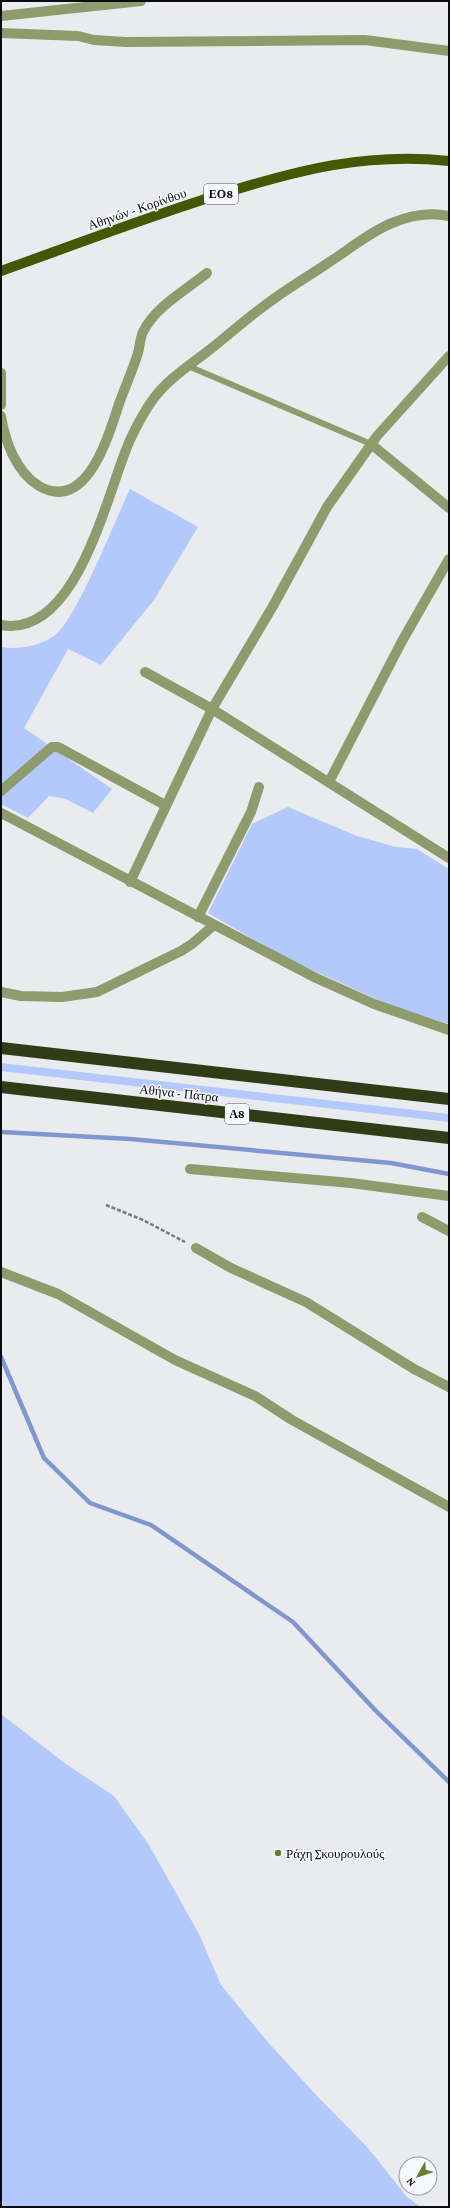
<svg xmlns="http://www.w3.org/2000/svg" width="450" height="2208" font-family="'Crimson Pro',serif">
<rect width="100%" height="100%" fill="#e9ebef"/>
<g fill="#b3c8fb">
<path d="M 130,489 L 198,527 L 154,600 L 101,665 L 68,649 L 24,728 L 112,789 L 93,813 L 66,799 L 49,796 L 28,818 L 1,804 L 1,647 C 18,650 39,646 54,636 C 76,621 116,518 130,489 Z"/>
<path d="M 288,807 L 357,836 L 396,847 L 417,849 L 449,869 L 449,1024 L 387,1004 L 284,957 L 208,913 L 252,824 Z"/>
<path d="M 1,1063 L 449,1114 L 449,1122 L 1,1071 Z"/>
<path d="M 1,1714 L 66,1764 L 114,1796 L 149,1845 L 199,1934 L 221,1985 L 266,2040 L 317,2096 L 368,2148 L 407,2197 L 421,2207 L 1,2207 Z"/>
</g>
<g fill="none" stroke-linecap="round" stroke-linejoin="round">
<g stroke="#8096ce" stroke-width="4.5">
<path d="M 1,1132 L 130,1139 L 391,1163 L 449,1174"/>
<path d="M 1,1357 L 44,1458 L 90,1503 L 151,1525 L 293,1622 L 376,1711 L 449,1782"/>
</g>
<path stroke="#7b7c7f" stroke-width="2.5" stroke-dasharray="4 2" stroke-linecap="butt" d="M 106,1205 L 143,1220 L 185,1242"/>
<path stroke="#8e9b6d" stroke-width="6" d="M 188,366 L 371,444"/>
<g stroke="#8e9b6d" stroke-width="10">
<path d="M 1,16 L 141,1"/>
<path d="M 1,33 L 78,36 L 94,40 L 126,42 L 365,40 L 449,51"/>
<path d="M 1,373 L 1,405"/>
<path d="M 1,416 C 5,441 16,472 39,486 C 88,514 109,433 120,401 C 126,385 133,369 138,353 C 140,346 140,338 143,332 C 155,307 186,290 207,273"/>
<path d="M 371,444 L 449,508"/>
<path d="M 145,672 L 212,709 L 449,858"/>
<path d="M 329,782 L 401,643 L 449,559"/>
<path d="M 1,791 L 52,747 L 58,747 L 165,805"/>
<path d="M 1,813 L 316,978 L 374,1004 L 449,1030"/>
<path d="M 130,882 L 212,709 L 273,606 L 327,507 L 377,436 L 449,356"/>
<path d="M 198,917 L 251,812 L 259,787"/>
<path d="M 1,992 L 21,996 L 62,997 L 97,992 L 181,951 L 192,944 L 214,925"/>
<path d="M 190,1169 L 351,1183 L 449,1196"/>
<path d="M 422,1217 L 449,1231"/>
<path d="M 196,1248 L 231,1268 L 306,1302 L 414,1369 L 449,1387"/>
<path d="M 1,1272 L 58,1294 L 175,1360 L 255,1396 L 292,1420 L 449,1507"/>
</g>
<path stroke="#8e9b6d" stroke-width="10" d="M 1,625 C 78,639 107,491 130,440 C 137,425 145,410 154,398 C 168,379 190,365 208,351 C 227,336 245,320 264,306 C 285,290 309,276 331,261 C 351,248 370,232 392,223 C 409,216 430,212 449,216"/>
<path stroke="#475602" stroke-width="10" d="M 1,271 C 74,245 147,217 221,194 C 298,170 367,152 449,161"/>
<g stroke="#323b15" stroke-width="12">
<path d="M 1,1048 L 449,1099"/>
<path d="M 1,1087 L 449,1138"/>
</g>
</g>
<circle fill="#6b7d2d" stroke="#f7f8fd" stroke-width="1.5" cx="278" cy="1853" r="4"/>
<g text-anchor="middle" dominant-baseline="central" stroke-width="3" stroke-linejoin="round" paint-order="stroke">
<g fill="#f7f8fd" stroke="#525255" stroke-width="1">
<rect x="204" y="184" width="34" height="20" rx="3"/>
<rect x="225" y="1104" width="24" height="20" rx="3"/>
</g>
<g font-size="12" font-weight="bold" fill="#0b0b0d">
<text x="221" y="194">ΕΟ8</text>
<text x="237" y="1114">Α8</text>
</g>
<g font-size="13" fill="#0b0b0d" stroke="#f7f8fd">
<text transform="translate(137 209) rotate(-19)">Αθηνών - Κορίνθου</text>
<text transform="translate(179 1093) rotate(6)">Αθήνα - Πάτρα</text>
</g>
<g font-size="13" fill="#0b0b0d" stroke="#f7f8fd" text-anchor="start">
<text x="286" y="1853">Ράχη Σκουρουλούς</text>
</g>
</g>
<rect width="450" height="2208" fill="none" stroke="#0b0b0d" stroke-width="4"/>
<g transform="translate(418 2176) rotate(231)"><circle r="19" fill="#f7f8fd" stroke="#99999d"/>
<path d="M0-3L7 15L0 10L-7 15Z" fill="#6b7d2d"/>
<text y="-6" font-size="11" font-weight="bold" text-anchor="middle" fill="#0b0b0d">N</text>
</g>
</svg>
